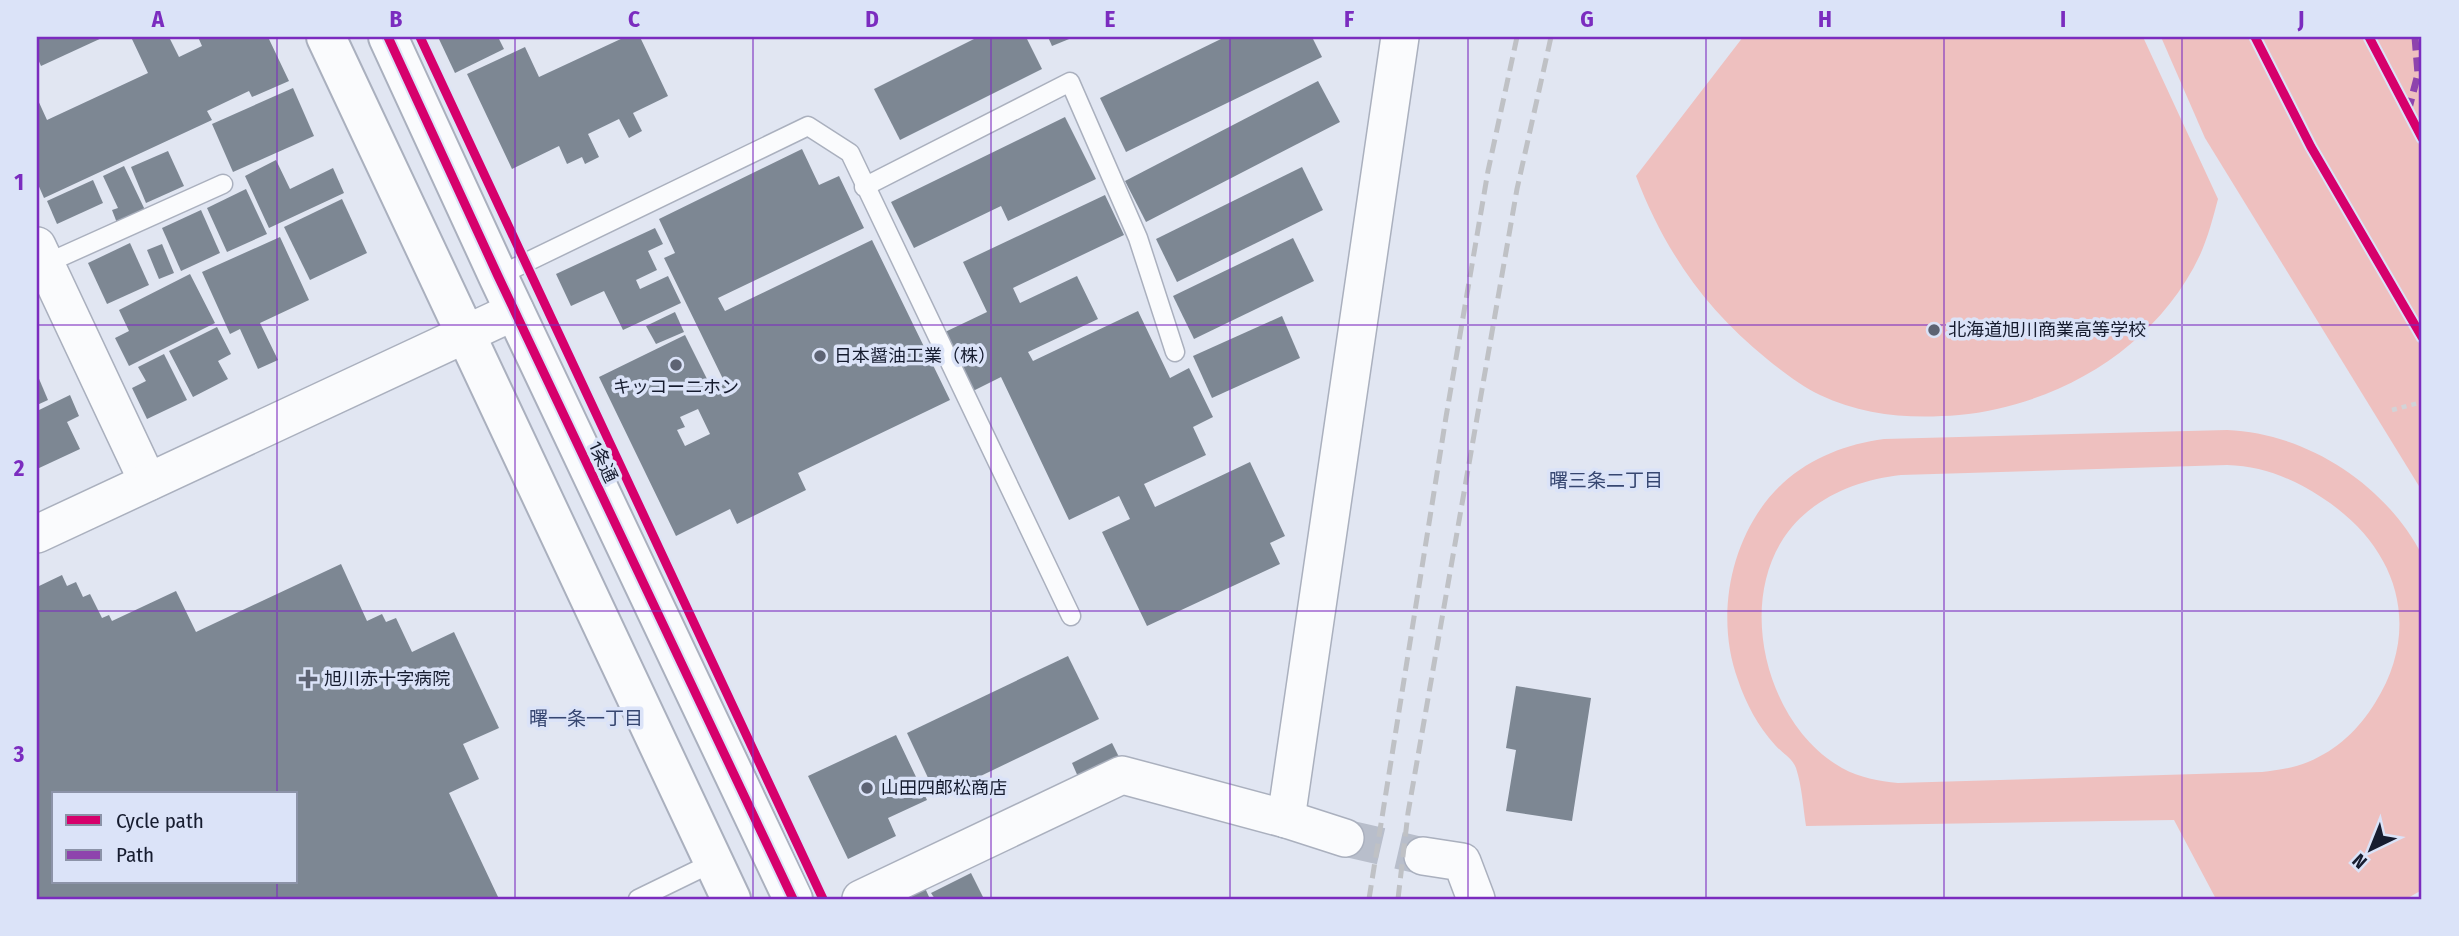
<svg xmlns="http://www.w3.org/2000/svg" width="2459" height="936" font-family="'Fira Sans Condensed','Noto Sans JP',sans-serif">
<rect width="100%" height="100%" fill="#e1e6f2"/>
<g fill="#eec0bf" fill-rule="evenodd">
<path d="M 1743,37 L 2143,37 L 2218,199 C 2213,218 2208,237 2200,255 C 2156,348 2059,405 1959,415 C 1911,419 1864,416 1820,395 C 1801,386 1783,372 1767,359 C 1706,310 1664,250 1636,176 Z"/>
<path d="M 2161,37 L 2422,37 L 2422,491 L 2205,138 Z"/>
<path d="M 2227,430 C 2307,433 2386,485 2422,555 L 2422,890 L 2406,899 L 2216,899 L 2174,820 L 1806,826 C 1803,807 1802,786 1796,768 C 1793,759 1781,752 1775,745 C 1758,726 1746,704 1738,680 C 1714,615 1731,531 1783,483 C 1812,457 1847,444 1884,439 ZM 2227,465 C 2262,466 2292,478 2321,497 C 2396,545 2424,625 2375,703 C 2359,729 2337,750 2308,762 C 2294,768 2277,770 2262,772 L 1898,783 C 1879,781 1860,778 1842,768 C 1769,727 1737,610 1783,539 C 1809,499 1856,480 1901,475 Z"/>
</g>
<g fill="#7d8793" fill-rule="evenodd">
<path d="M 37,37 L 104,37 L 41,66 L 37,57 Z"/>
<path d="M 131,37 L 169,37 L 179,57 L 202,46 L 198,37 L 268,37 L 289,81 L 252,97 L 249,91 L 207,111 L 212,120 L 44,198 L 37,182 L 37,98 L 47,120 L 148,73 Z"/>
<path d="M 438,37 L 498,37 L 504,49 L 455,73 Z"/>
<path d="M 625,37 L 640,37 L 668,96 L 633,113 L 642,131 L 629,138 L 619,119 L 588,134 L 599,157 L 585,164 L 582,157 L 567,164 L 559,146 L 512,169 L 467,74 L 525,47 L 539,77 Z"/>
<path d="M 978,37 L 1026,37 L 1042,69 L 900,140 L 874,89 Z"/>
<path d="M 1048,37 L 1074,37 L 1052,46 Z"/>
<path d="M 1225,37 L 1312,37 L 1322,57 L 1126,152 L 1100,98 Z"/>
<path d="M 1318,81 L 1340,122 L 1146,222 L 1125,181 Z"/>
<path d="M 293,88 L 314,136 L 233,172 L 212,124 Z"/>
<path d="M 1065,117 L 1096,179 L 1008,221 L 1001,206 L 914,248 L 891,202 Z"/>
<path d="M 802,149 L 819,185 L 839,176 L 864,228 L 718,298 L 725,311 L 872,240 L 950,400 L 798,473 L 806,490 L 737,524 L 730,509 L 676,536 L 599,377 L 685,335 L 710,385 L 723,379 L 664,258 L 675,253 L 659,219 ZM 698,409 L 710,434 L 685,446 L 677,430 L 685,427 L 680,417 Z"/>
<path d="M 168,151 L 184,186 L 146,203 L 131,167 Z"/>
<path d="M 276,160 L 290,189 L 333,168 L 344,193 L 269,228 L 245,176 Z"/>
<path d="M 124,166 L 145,210 L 117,223 L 112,210 L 118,208 L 103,176 Z"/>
<path d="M 1302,167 L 1323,210 L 1177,282 L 1156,239 Z"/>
<path d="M 93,180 L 103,203 L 57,224 L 47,201 Z"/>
<path d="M 246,189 L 267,234 L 227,252 L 207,208 Z"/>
<path d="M 1105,195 L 1124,235 L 1013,288 L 1020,303 L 1077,276 L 1098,319 L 1028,352 L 1033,361 L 1138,311 L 1170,378 L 1189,368 L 1213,417 L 1193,427 L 1206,455 L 1144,484 L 1155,507 L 1250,462 L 1285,536 L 1270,543 L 1280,564 L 1147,626 L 1102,532 L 1130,519 L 1119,496 L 1069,520 L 1001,377 L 973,391 L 945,332 L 987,312 L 963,262 Z"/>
<path d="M 342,199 L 367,253 L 310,280 L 284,227 Z"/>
<path d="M 201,210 L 220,253 L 181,271 L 162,228 Z"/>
<path d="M 655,228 L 663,244 L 648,251 L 657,270 L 636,280 L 640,289 L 668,276 L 681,303 L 623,330 L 604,291 L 571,306 L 556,274 Z"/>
<path d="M 280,237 L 309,300 L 260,323 L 278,360 L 258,369 L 240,329 L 230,334 L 202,272 Z"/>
<path d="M 1293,238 L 1314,281 L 1194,339 L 1173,296 Z"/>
<path d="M 130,243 L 149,285 L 107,304 L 88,263 Z"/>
<path d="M 162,244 L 174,273 L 159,279 L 147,250 Z"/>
<path d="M 190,274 L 215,323 L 129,366 L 115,338 L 129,331 L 119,310 Z"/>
<path d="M 675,312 L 684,332 L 656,344 L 646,326 Z"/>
<path d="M 1282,316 L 1300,358 L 1212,398 L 1193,356 Z"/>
<path d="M 217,327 L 231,354 L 218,361 L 228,379 L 193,397 L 169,351 Z"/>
<path d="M 164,354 L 187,400 L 147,419 L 132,388 L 146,381 L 138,367 Z"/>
<path d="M 37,374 L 48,400 L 37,405 Z"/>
<path d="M 70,395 L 79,416 L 67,422 L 80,449 L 37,469 L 37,411 Z"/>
<path d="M 341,564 L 367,621 L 382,614 L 386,622 L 396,618 L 412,652 L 454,632 L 499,728 L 463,744 L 479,779 L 449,793 L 499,899 L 37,899 L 37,587 L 62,575 L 67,586 L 76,582 L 83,597 L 90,594 L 102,618 L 109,615 L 112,621 L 176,591 L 196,632 ZM 54,794 L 296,794 L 296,882 L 54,882 Z"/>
<path d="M 1068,656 L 1099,719 L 937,797 L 907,733 Z"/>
<path d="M 1516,686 L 1591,698 L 1572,821 L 1506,811 L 1516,750 L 1506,748 Z"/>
<path d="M 896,735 L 927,800 L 888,818 L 896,836 L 848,859 L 808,776 Z"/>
<path d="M 1112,743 L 1120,759 L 1079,779 L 1072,763 Z"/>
<path d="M 971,873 L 984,899 L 935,899 L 931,893 Z"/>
<path d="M 925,888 L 930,899 L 900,899 Z"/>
</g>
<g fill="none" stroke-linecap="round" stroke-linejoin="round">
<path stroke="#b8becb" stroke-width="37" stroke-dasharray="37 18" stroke-linecap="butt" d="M 1345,838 L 1423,856"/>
<g stroke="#aab0be" stroke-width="21">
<g id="lane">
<path d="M 864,187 L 1070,82 L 1138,238 L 1175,352"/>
<path d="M 45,264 L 223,184"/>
<path d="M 498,276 L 808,126 L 850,153 L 1071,616"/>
<path d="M 638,899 L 714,862"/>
</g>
</g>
<g stroke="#aab0be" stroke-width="40">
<g id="street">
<path d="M 37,246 L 148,482"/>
<path d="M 37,534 L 515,311"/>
<path d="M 1286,819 L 1400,37"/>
<path d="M 1423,856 L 1462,862 L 1476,899"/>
<path d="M 861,899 L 1122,775 L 1286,819 L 1345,838"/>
</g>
</g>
<g stroke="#aab0be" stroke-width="42">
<g id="secondary">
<path d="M 326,37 L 731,899"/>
<path d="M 388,37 L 498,276 L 793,899"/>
</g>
</g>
<path stroke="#d2d3d7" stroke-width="4.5" stroke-dasharray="5 5" stroke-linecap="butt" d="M 2392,410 L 2422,402"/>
<use href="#lane" stroke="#fafbfd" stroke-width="18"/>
<use href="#street" stroke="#fafbfd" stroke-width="37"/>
<use href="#secondary" stroke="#fafbfd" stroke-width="38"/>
<g stroke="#bfc1c5" stroke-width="5" stroke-dasharray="14 7" stroke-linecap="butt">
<path d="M 1369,899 L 1446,417 L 1488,171 L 1517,37"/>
<path d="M 1398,899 L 1408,813 L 1517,189 L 1551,37"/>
</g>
<path stroke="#8e44ad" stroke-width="7" stroke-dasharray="14 7" stroke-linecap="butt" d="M 2408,112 L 2418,74 L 2415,37"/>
<g stroke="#dbe3f8" stroke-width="13">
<g id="cycleway">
<path d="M 388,37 L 498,276 L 793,899"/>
<path d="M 420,37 L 823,899"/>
<path d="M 2255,37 L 2311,147 L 2422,337"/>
<path d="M 2369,37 L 2422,138"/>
</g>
</g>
<use href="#cycleway" stroke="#d6006c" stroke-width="9"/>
</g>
<path fill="none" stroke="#7b2cbf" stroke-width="2" stroke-opacity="0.55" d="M 277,37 L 277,794M 515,37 L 515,899M 753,37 L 753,899M 991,37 L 991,899M 1230,37 L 1230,899M 1468,37 L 1468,899M 1706,37 L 1706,899M 1944,37 L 1944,899M 2182,37 L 2182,899M 37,325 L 2422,325M 37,611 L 2422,611M 277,882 L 277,899"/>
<g fill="#5d6373" stroke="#dbe3f8" stroke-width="2.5">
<circle cx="1934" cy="330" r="7"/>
<circle cx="820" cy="356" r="7"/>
<circle cx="676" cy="365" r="7"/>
<path d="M304.5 668.5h7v7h7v7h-7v7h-7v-7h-7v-7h7z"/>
<circle cx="867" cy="788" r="7"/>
</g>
<g text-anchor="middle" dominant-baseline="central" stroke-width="7" stroke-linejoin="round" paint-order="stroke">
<g font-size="18" fill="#161c2f" stroke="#dbe3f8" text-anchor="start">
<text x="1948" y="330">北海道旭川商業高等学校</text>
<text x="834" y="356">日本醤油工業（株）</text>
<text x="676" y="387" text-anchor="middle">キッコーニホン</text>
<text x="324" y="679">旭川赤十字病院</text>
<text x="881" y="788">山田四郎松商店</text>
</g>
<g font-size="18" fill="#161c2f" stroke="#dbe3f8">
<text transform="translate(603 462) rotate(65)">1条通</text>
</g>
<g font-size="19" fill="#374771" stroke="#dbe3f8">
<text x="1606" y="480">曙三条二丁目</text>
<text x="586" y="718">曙一条一丁目</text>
</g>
</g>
<rect width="2459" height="936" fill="none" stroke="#dbe3f8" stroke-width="77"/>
<rect x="52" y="792" width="245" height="91" fill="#dbe3f8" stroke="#8c93a8" stroke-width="2"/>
<rect x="66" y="815" width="35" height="10" fill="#d6006c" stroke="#8c93a8" stroke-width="2"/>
<text x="116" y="828" font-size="21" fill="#161c2f">Cycle path</text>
<rect x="66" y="850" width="35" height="10" fill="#8e44ad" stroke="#8c93a8" stroke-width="2"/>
<text x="116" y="862" font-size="21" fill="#161c2f">Path</text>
<g transform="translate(2371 849) rotate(223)" stroke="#dbe3f8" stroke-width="5" paint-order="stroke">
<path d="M0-5L12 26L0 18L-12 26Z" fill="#161c2f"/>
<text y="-10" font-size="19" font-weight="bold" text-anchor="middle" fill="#161c2f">N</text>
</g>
<rect x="38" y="38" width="2382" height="860" fill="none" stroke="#7b2cbf" stroke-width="2.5"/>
<g font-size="23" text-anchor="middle" font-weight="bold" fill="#7b2cbf">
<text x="158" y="27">A</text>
<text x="396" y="27">B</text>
<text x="634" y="27">C</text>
<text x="872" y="27">D</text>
<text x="1110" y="27">E</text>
<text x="1349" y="27">F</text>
<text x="1587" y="27">G</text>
<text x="1825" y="27">H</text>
<text x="2063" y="27">I</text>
<text x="2301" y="27">J</text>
<text x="19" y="190">1</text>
<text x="19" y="476">2</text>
<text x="19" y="762">3</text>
</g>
</svg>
